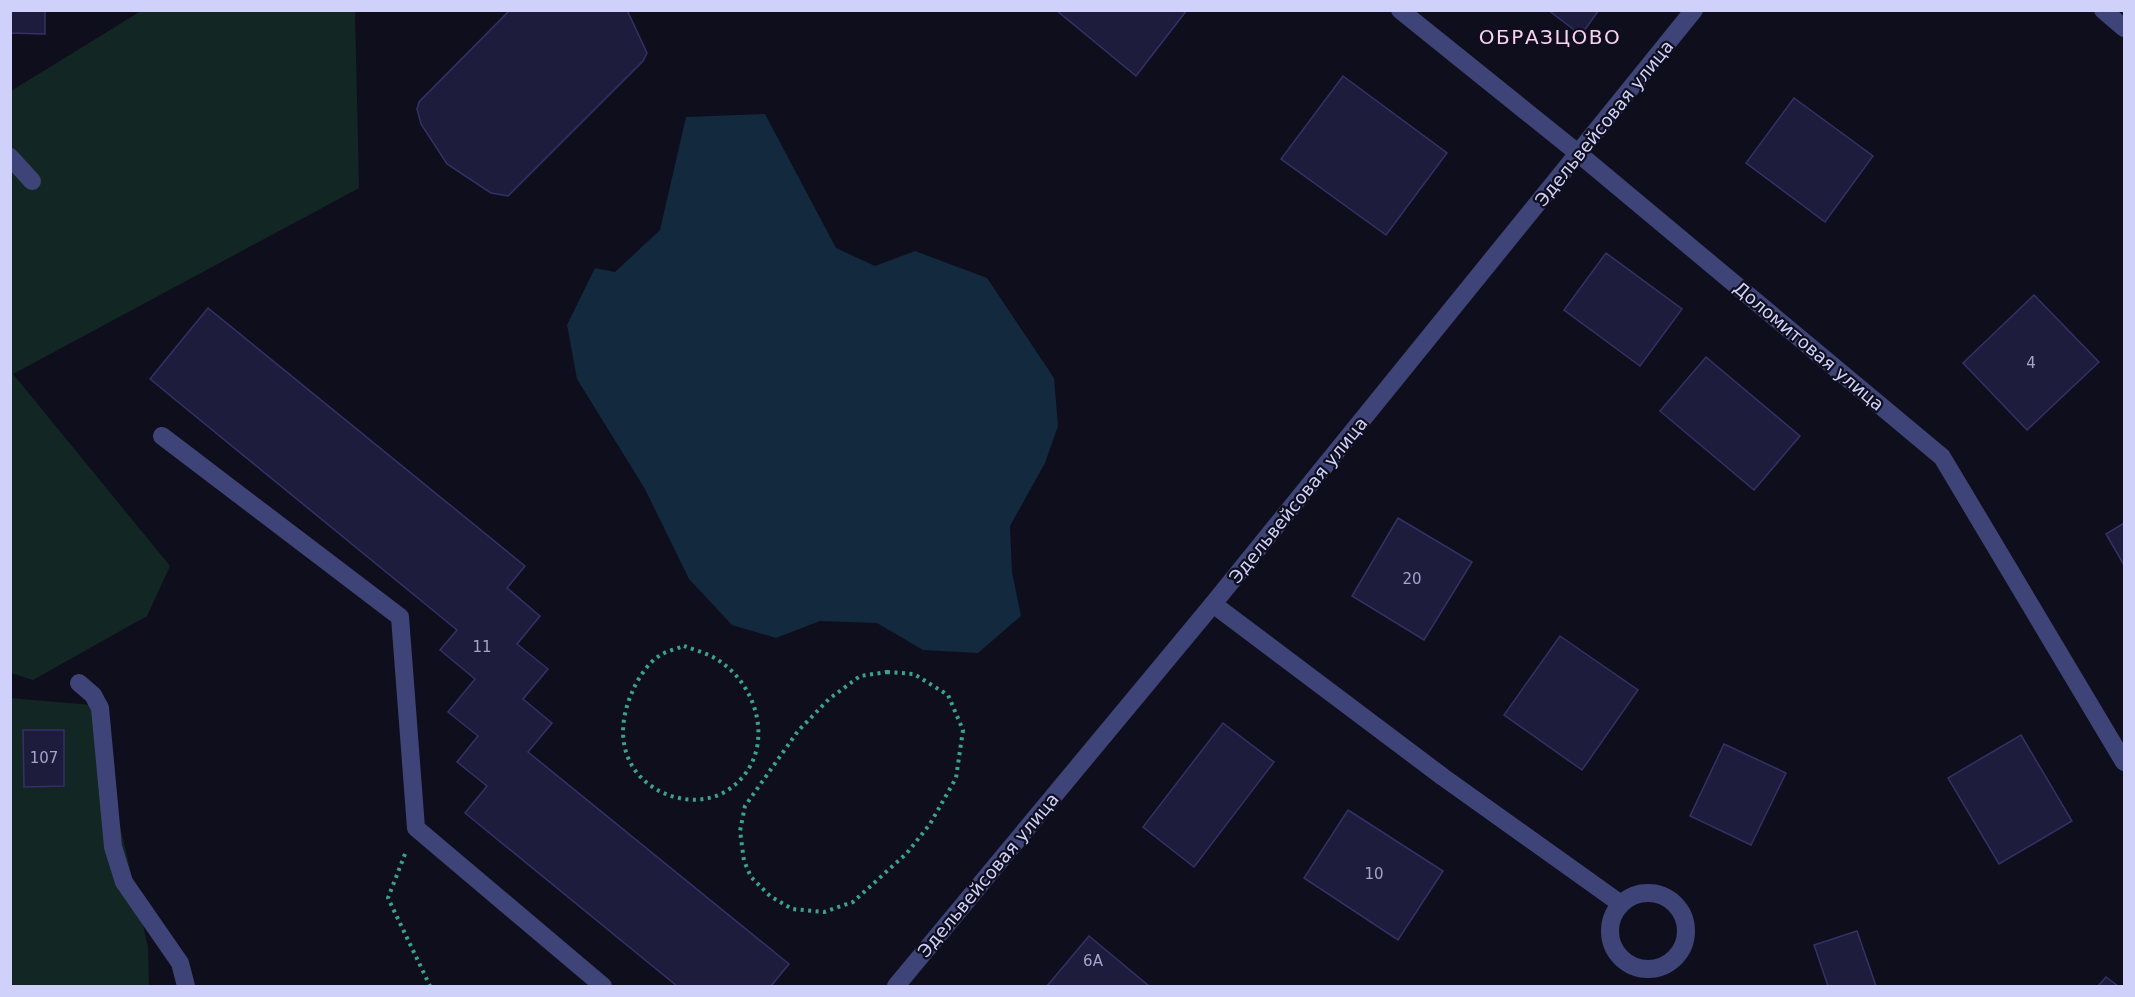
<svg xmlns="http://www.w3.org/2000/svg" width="2135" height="997" font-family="'DejaVu Sans',sans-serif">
<rect width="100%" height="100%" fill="#0f0e1d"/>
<g fill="#122723">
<path d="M 141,11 L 355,11 L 359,188 L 13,374 L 170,566 L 147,616 L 33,680 L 11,673 L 11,91 Z"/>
<path d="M 10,698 L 92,705 L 148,947 L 149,986 L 11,986 Z"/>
</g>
<path fill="#12293e" d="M 765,114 L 836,248 L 875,266 L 915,251 L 987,278 L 1054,378 L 1058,426 L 1045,463 L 1010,526 L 1012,572 L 1021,616 L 978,653 L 923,650 L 877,623 L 820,621 L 776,638 L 732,625 L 689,579 L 645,489 L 577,379 L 567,325 L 595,268 L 615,272 L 660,230 L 686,117 Z"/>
<g fill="#1e1c3c" stroke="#343166" stroke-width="1.5">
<path d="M 10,10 L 45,10 L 45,34 L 10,33 Z"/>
<path d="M 510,10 L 627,10 L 647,53 L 643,61 L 508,196 L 491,193 L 447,164 L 421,124 L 417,109 L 419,102 Z"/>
<path d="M 1056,10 L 1187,10 L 1136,76 Z"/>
<path d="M 1548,10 L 1599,10 L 1581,35 Z"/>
<path d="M 1343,76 L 1447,153 L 1386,235 L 1281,159 Z"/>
<path d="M 1794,98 L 1873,156 L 1825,222 L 1746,163 Z"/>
<path d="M 1606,253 L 1682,309 L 1640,366 L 1564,310 Z"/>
<path d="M 2034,295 L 2099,362 L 2027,430 L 1963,363 Z"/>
<path d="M 208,308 L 525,566 L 507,588 L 540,616 L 517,644 L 548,669 L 523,699 L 552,723 L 528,752 L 789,964 L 771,986 L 677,986 L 465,813 L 487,786 L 457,762 L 478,736 L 448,712 L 475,679 L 440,650 L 457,630 L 150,379 Z"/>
<path d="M 1706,357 L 1800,436 L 1754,490 L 1660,411 Z"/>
<path d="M 1398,518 L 1472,562 L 1424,640 L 1352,596 Z"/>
<path d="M 2124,523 L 2124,565 L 2106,534 Z"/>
<path d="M 1560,636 L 1638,690 L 1582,770 L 1504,715 Z"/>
<path d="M 1223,723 L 1274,762 L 1194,867 L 1143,827 Z"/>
<path d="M 23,730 L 64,730 L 64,786 L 24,787 Z"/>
<path d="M 2021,735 L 2072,821 L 1999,864 L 1948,778 Z"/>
<path d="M 1724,744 L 1786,773 L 1751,845 L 1690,816 Z"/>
<path d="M 1348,810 L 1443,871 L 1398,940 L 1304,878 Z"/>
<path d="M 1857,931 L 1876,986 L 1828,986 L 1814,945 Z"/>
<path d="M 1089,936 L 1149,986 L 1047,986 Z"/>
<path d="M 2106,977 L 2118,986 L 2098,986 Z"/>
</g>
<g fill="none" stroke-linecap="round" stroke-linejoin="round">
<g stroke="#3aa38e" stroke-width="4" stroke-dasharray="3 4.5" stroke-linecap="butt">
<path d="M 684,646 C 695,650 709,654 718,660 C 763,689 776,758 728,790 C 696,811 647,796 630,762 C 618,738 623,711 634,688 C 639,677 649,662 659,656 C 666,651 676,649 684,646 Z"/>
<path d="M 887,672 L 914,674 L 948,695 L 963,730 L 956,778 L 930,824 L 907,853 L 853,902 L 824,912 L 792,909 L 770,896 L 751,877 L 744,861 L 740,831 L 745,806 L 798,731 L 829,699 L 860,676 Z"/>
<path d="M 405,854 L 388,898 L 430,986"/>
</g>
<g stroke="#3e4477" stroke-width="18">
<path d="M 1400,10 L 1579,154 L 1942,457 L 2124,762"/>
<path d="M 2103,10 L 2124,28"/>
<path d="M 10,157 L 32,181"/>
<path d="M 162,436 L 400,617 L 416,828 L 603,986"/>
<path d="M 1213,604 L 1443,777 L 1621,904"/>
<path d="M 79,683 L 93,695 L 100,708 L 113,847 L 124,882 L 180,963 L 186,986"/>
<circle cx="1648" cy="931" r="38"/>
<path d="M 896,986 L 1213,604 L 1694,10"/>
</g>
</g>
<g text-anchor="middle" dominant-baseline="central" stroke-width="4.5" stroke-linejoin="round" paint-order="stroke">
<g font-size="15" fill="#a4a4ca">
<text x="2031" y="363">4</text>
<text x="1412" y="579">20</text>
<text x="482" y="647">11</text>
<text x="44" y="758">107</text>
<text x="1374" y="874">10</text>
<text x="1093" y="961">6А</text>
</g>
<g font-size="18" fill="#d0d1fa" stroke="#0f0e1d">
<text transform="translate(1604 123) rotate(-51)">Эдельвейсовая улица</text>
<text transform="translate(1809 346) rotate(40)">Доломитовая улица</text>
<text transform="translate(1298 500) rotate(-51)">Эдельвейсовая улица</text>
<text transform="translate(988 875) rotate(-50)">Эдельвейсовая улица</text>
</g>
<g font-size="20" letter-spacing="1.5" fill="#fad1f1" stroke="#0f0e1d">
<text x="1550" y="37">ОБРАЗЦОВО</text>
</g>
</g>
<rect width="2135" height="997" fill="none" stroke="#d0d1fa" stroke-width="24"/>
</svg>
